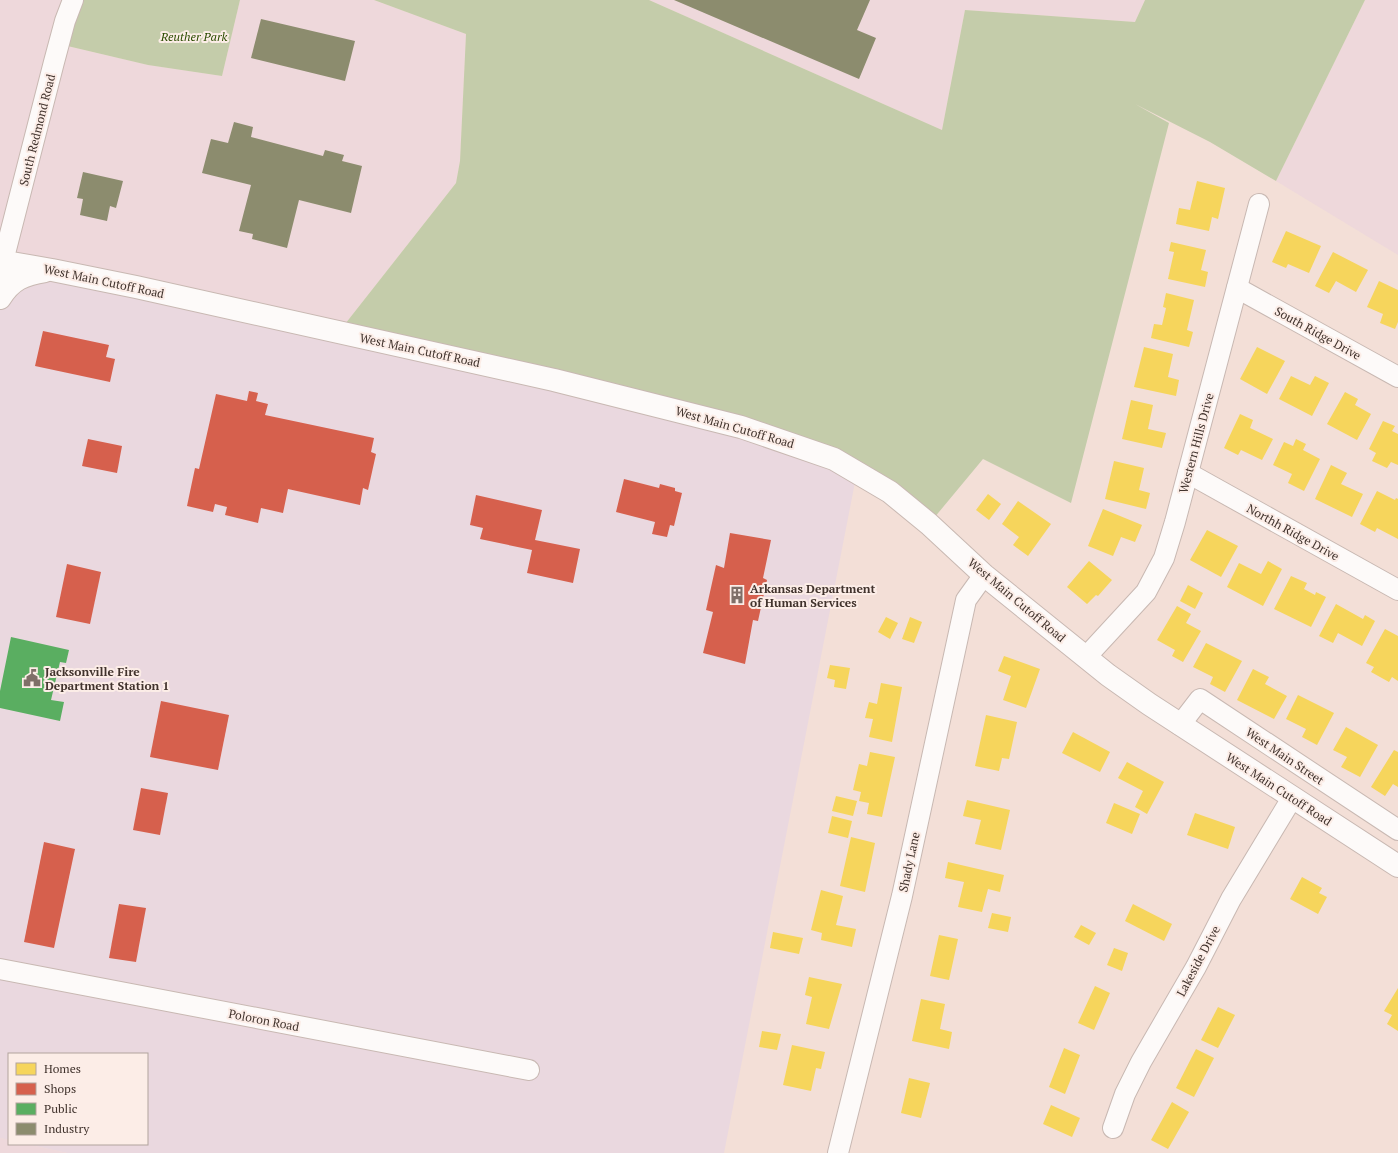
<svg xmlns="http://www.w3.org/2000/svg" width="1398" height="1153" font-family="'PT Serif',serif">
<rect width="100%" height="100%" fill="#f3dfd7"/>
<path fill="#ead8df" d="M 0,261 L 554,380 L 857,472 L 724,1153 L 67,1153 L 26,1144 L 147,1144 L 147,1054 L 9,1054 L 9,1140 L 0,1138 Z"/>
<g fill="#eed8db">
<path d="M 0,0 L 73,0 L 59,44 L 148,65 L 222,76 L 240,0 L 374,0 L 466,34 L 460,161 L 456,183 L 338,333 L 0,261 Z"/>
<path d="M 649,0 L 1145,0 L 1135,22 L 965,10 L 942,130 Z"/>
<path d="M 1365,0 L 1398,0 L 1398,255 L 1276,181 Z"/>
<path d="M 0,1138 L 9,1140 L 9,1144 L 26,1144 L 67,1153 L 0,1153 Z"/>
</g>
<g fill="#c4ccaa">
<path d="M 73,0 L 240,0 L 222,76 L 148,65 L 59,44 Z"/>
<path d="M 374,0 L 649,0 L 942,130 L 965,10 L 1135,22 L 1145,0 L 1365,0 L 1276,181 L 1210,142 L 1135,104 L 1169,123 L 1071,503 L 983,459 L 929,524 L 834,459 L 338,333 L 456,183 L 460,161 L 466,34 Z"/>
</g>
<g fill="#f6d55c">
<path d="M 1197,181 L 1225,188 L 1218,219 L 1212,217 L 1209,231 L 1176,224 L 1179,208 L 1190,210 Z"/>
<path d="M 1286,231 L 1321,246 L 1309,273 L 1288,264 L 1286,268 L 1272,262 Z"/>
<path d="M 1171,242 L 1206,250 L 1201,270 L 1208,272 L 1205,287 L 1168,279 L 1174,252 L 1169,251 Z"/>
<path d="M 1333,252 L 1368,270 L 1356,292 L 1336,281 L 1329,293 L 1315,286 Z"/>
<path d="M 1379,281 L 1398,290 L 1398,322 L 1395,329 L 1380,323 L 1383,314 L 1367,307 Z"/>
<path d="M 1166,293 L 1194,300 L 1187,330 L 1193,332 L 1189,347 L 1151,338 L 1154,324 L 1162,325 L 1166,308 L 1163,307 Z"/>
<path d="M 1144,347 L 1173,354 L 1168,377 L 1179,380 L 1176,396 L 1134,387 Z"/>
<path d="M 1257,347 L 1285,361 L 1267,394 L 1240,379 Z"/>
<path d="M 1291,376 L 1310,385 L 1315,376 L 1329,383 L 1312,416 L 1279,399 Z"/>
<path d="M 1345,392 L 1358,399 L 1355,405 L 1371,414 L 1357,440 L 1327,424 Z"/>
<path d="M 1131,400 L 1153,405 L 1148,429 L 1166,433 L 1162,448 L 1122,439 Z"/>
<path d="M 1240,414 L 1253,420 L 1250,428 L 1273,439 L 1262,460 L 1241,450 L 1238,455 L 1224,448 Z"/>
<path d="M 1383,421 L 1395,426 L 1392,431 L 1398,434 L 1398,465 L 1391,462 L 1387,468 L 1372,461 L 1376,453 L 1369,449 Z"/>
<path d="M 1296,439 L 1306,444 L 1303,450 L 1320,459 L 1304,491 L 1288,483 L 1292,474 L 1273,465 L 1284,442 L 1293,446 Z"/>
<path d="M 1114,461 L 1144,468 L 1139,490 L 1150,493 L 1146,509 L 1105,499 Z"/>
<path d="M 1331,465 L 1347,473 L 1341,484 L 1363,494 L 1352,517 L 1315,499 Z"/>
<path d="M 1377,491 L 1395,500 L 1396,498 L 1398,499 L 1398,539 L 1377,528 L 1375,532 L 1360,524 Z"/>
<path d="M 988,494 L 1001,504 L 989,520 L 976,510 Z"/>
<path d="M 1018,501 L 1051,524 L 1028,556 L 1013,545 L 1019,537 L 1002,524 Z"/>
<path d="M 1103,509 L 1142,525 L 1135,542 L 1121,537 L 1113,556 L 1088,546 Z"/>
<path d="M 1207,530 L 1238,546 L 1221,577 L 1190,560 Z"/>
<path d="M 1089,561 L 1112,580 L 1098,596 L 1096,595 L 1087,604 L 1067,587 Z"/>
<path d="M 1268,561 L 1282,569 L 1263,606 L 1227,587 L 1239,563 L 1261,574 Z"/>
<path d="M 1291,576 L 1307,583 L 1304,589 L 1315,595 L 1316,592 L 1326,597 L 1311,627 L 1274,609 Z"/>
<path d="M 1188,585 L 1203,593 L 1195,609 L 1180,601 Z"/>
<path d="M 1336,604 L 1363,619 L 1365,615 L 1375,621 L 1362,646 L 1338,633 L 1333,643 L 1319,636 Z"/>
<path d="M 1177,606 L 1191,614 L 1186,623 L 1201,631 L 1183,662 L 1172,656 L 1175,650 L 1157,640 Z"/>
<path d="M 886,617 L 898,623 L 890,639 L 878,632 Z"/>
<path d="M 910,617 L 922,622 L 914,643 L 902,639 Z"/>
<path d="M 1385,629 L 1398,636 L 1398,681 L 1392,677 L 1389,682 L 1371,672 L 1374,667 L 1366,663 Z"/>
<path d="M 1206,643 L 1242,661 L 1225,692 L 1210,684 L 1213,677 L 1193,667 Z"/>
<path d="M 1004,656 L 1040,669 L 1026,708 L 1003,700 L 1011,676 L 998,671 Z"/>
<path d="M 830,665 L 850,668 L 846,689 L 834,687 L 835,680 L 827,678 Z"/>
<path d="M 1253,669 L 1269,677 L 1265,684 L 1287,696 L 1274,719 L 1237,700 Z"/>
<path d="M 881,683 L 902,687 L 892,742 L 869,737 L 873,719 L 865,718 L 869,702 L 877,704 Z"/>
<path d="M 1298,695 L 1334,713 L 1317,745 L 1302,737 L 1306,729 L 1286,719 Z"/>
<path d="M 986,715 L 1017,722 L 1009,759 L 1002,758 L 999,771 L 975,766 Z"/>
<path d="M 1346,727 L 1378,745 L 1360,777 L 1341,767 L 1347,757 L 1333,750 Z"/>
<path d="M 1073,732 L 1110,752 L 1100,772 L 1062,753 Z"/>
<path d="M 1394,750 L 1398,752 L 1398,787 L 1393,784 L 1385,796 L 1371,787 Z"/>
<path d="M 870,752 L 895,757 L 882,817 L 867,814 L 869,803 L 859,801 L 861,792 L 853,790 L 859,764 L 867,766 Z"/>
<path d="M 1127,762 L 1164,782 L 1147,814 L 1135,807 L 1143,791 L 1118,778 Z"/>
<path d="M 836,796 L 857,801 L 853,816 L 832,811 Z"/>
<path d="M 967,800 L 1010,810 L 1001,850 L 975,844 L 981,820 L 963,816 Z"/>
<path d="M 1114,803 L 1140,814 L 1132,834 L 1106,823 Z"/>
<path d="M 1195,813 L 1235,827 L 1228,849 L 1187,835 Z"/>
<path d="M 832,816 L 852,821 L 848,838 L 828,833 Z"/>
<path d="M 851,837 L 875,843 L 865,892 L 840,886 Z"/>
<path d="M 948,862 L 1004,875 L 1000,892 L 988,889 L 982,912 L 958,907 L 964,882 L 945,878 Z"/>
<path d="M 1302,877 L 1322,888 L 1319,893 L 1327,897 L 1318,914 L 1290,899 Z"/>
<path d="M 821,890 L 843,896 L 836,925 L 856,929 L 852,947 L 821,940 L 822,933 L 811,930 Z"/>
<path d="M 1133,904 L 1172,924 L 1164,941 L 1125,921 Z"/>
<path d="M 992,913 L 1011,917 L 1008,932 L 988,928 Z"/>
<path d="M 1081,925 L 1096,933 L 1089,945 L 1074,937 Z"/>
<path d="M 773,932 L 803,938 L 799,954 L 770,948 Z"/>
<path d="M 939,935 L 958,939 L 949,980 L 930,976 Z"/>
<path d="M 1114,948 L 1128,953 L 1122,971 L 1107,965 Z"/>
<path d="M 809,977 L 842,984 L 829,1029 L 806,1024 L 812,997 L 805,995 Z"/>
<path d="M 1095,986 L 1110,993 L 1094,1030 L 1078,1023 Z"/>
<path d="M 1398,988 L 1398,1031 L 1387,1024 L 1392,1015 L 1384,1011 Z"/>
<path d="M 921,999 L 945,1004 L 940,1029 L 952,1032 L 949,1049 L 912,1041 Z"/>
<path d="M 1218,1007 L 1235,1015 L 1218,1048 L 1201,1040 Z"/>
<path d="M 762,1031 L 781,1034 L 777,1050 L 759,1047 Z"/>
<path d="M 792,1045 L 825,1052 L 821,1069 L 816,1068 L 811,1091 L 783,1085 Z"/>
<path d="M 1064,1048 L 1080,1055 L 1065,1094 L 1049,1087 Z"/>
<path d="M 1196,1049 L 1214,1058 L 1194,1097 L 1176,1088 Z"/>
<path d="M 909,1078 L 930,1083 L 921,1118 L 901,1113 Z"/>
<path d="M 1172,1102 L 1189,1112 L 1168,1149 L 1151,1140 Z"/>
<path d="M 1051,1105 L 1080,1118 L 1072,1137 L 1043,1124 Z"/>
</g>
<g fill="#d6604d">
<path d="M 43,331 L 109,345 L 106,357 L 115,359 L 110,382 L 35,366 Z"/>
<path d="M 249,391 L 258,393 L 256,401 L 268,404 L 265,415 L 374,438 L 371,452 L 376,454 L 368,490 L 363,488 L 360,505 L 288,489 L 283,513 L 261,508 L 258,523 L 225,515 L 227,507 L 215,504 L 213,512 L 187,506 L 195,468 L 199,469 L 216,394 L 247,401 Z"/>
<path d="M 88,439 L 122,446 L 117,473 L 82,466 Z"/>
<path d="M 624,479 L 659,488 L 660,484 L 675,488 L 675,491 L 682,493 L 674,526 L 670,525 L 667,537 L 652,534 L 655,522 L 616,512 Z"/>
<path d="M 476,495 L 542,510 L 535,540 L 580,549 L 573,583 L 527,573 L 532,550 L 480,539 L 483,528 L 470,525 Z"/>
<path d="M 730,533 L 771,540 L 763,578 L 767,580 L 758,621 L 753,620 L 745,664 L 703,653 L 713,612 L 706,610 L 716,565 L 724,568 Z"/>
<path d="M 67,564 L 101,572 L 90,624 L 56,617 Z"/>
<path d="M 161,701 L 229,715 L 218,770 L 150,757 Z"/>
<path d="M 141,788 L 168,793 L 160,835 L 133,830 Z"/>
<path d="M 44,842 L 75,849 L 54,948 L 24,942 Z"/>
<path d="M 119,904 L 146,908 L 136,962 L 109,958 Z"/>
</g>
<path fill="#5aae61" d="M 11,637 L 69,650 L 66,663 L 60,662 L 51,700 L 64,702 L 60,721 L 0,708 L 0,691 Z"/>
<g fill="#8c8c6e">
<path d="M 674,0 L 870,0 L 857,30 L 876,38 L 859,79 Z"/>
<path d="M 261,19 L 355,41 L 345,81 L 251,58 Z"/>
<path d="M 234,122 L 253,127 L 251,137 L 323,156 L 325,150 L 344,155 L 342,161 L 362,166 L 351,213 L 299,200 L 287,248 L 252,239 L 253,234 L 239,231 L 251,185 L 202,173 L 211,139 L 228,143 Z"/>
<path d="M 83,172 L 123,181 L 116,208 L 110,206 L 107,221 L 80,215 L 83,199 L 77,198 Z"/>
</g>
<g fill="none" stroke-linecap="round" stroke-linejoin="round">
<g stroke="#c8b8b2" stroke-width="22">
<g id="minor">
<path d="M 0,273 L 54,62 L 65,21 L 73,0"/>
<path d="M 1237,288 L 1398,377"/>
<path d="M 1188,473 L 1398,590"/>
<path d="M 1086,657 L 1146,592 L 1164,558 L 1175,522 L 1259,204"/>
<path d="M 1180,725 L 1200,699 L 1398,830"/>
<path d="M 0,969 L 529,1070"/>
<path d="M 1113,1128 L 1125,1094 L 1141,1062 L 1196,967 L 1231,899 L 1292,798"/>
<path d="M 838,1153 L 902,896 L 966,600 L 984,575"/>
</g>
</g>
<g stroke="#c8b8b2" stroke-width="24">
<g id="major">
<path d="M 0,261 L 52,270 L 136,287 L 554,380 L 741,427 L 834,459 L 890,492 L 929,524 L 984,575 L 1108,675 L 1149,704 L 1398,866"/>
<path d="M 0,298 C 11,280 24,274 45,271"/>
</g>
</g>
<use href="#minor" stroke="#fdfaf9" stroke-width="20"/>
<use href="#major" stroke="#fdfaf9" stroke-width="22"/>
</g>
<defs>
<g id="building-bare" transform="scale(1.38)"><path d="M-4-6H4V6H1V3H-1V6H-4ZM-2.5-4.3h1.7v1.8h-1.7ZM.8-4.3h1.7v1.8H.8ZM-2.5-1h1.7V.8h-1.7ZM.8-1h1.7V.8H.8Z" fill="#7f6f68" stroke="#fcede7" stroke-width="2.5" paint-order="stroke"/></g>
<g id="civic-bare" transform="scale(1.38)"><path d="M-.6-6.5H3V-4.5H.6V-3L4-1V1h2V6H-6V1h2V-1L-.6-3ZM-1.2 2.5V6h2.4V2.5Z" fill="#7f6f68" stroke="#fcede7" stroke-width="2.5" paint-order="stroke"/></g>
</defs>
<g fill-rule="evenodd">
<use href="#building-bare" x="737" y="595"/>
<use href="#civic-bare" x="32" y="678"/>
</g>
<g text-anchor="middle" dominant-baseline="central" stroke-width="4" stroke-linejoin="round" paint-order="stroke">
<g font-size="12" font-style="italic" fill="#2b4c01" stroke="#fcede7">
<text x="194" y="36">Reuther Park</text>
</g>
<g font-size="12" fill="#41332d" stroke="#fcede7">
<text transform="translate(37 130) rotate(-76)">South Redmond Road</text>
<text transform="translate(104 281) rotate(12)">West Main Cutoff Road</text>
<text transform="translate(1318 333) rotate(29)">South Ridge Drive</text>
<text transform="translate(420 350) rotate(12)">West Main Cutoff Road</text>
<text transform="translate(735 427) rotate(16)">West Main Cutoff Road</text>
<text transform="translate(1196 443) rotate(-75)">Western Hills Drive</text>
<text transform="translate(1293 532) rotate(29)">Northh Ridge Drive</text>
<text transform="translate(1017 600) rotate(40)">West Main Cutoff Road</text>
<text transform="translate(1285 756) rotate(34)">West Main Street</text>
<text transform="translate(1279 789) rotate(33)">West Main Cutoff Road</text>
<text transform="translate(909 862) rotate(-78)">Shady Lane</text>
<text transform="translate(1198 961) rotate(-62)">Lakeside Drive</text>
<text transform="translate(264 1020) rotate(11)">Poloron Road</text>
</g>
<g font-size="12" font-weight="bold" fill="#41332d" stroke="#fcede7" text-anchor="start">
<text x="750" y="588">Arkansas Department<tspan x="750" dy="14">of Human Services</tspan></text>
<text x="45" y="671">Jacksonville Fire<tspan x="45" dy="14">Department Station 1</tspan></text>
</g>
</g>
<rect x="8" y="1053" width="140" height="92" fill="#fcede7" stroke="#b1a39d"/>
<rect x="16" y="1063" width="20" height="12" fill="#f6d55c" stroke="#b1a39d"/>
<text x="44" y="1073" font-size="12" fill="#41332d">Homes</text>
<rect x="16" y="1083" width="20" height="12" fill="#d6604d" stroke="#b1a39d"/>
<text x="44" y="1093" font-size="12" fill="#41332d">Shops</text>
<rect x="16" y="1103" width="20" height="12" fill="#5aae61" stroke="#b1a39d"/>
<text x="44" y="1113" font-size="12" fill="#41332d">Public</text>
<rect x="16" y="1123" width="20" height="12" fill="#8c8c6e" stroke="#b1a39d"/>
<text x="44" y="1133" font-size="12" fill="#41332d">Industry</text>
</svg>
